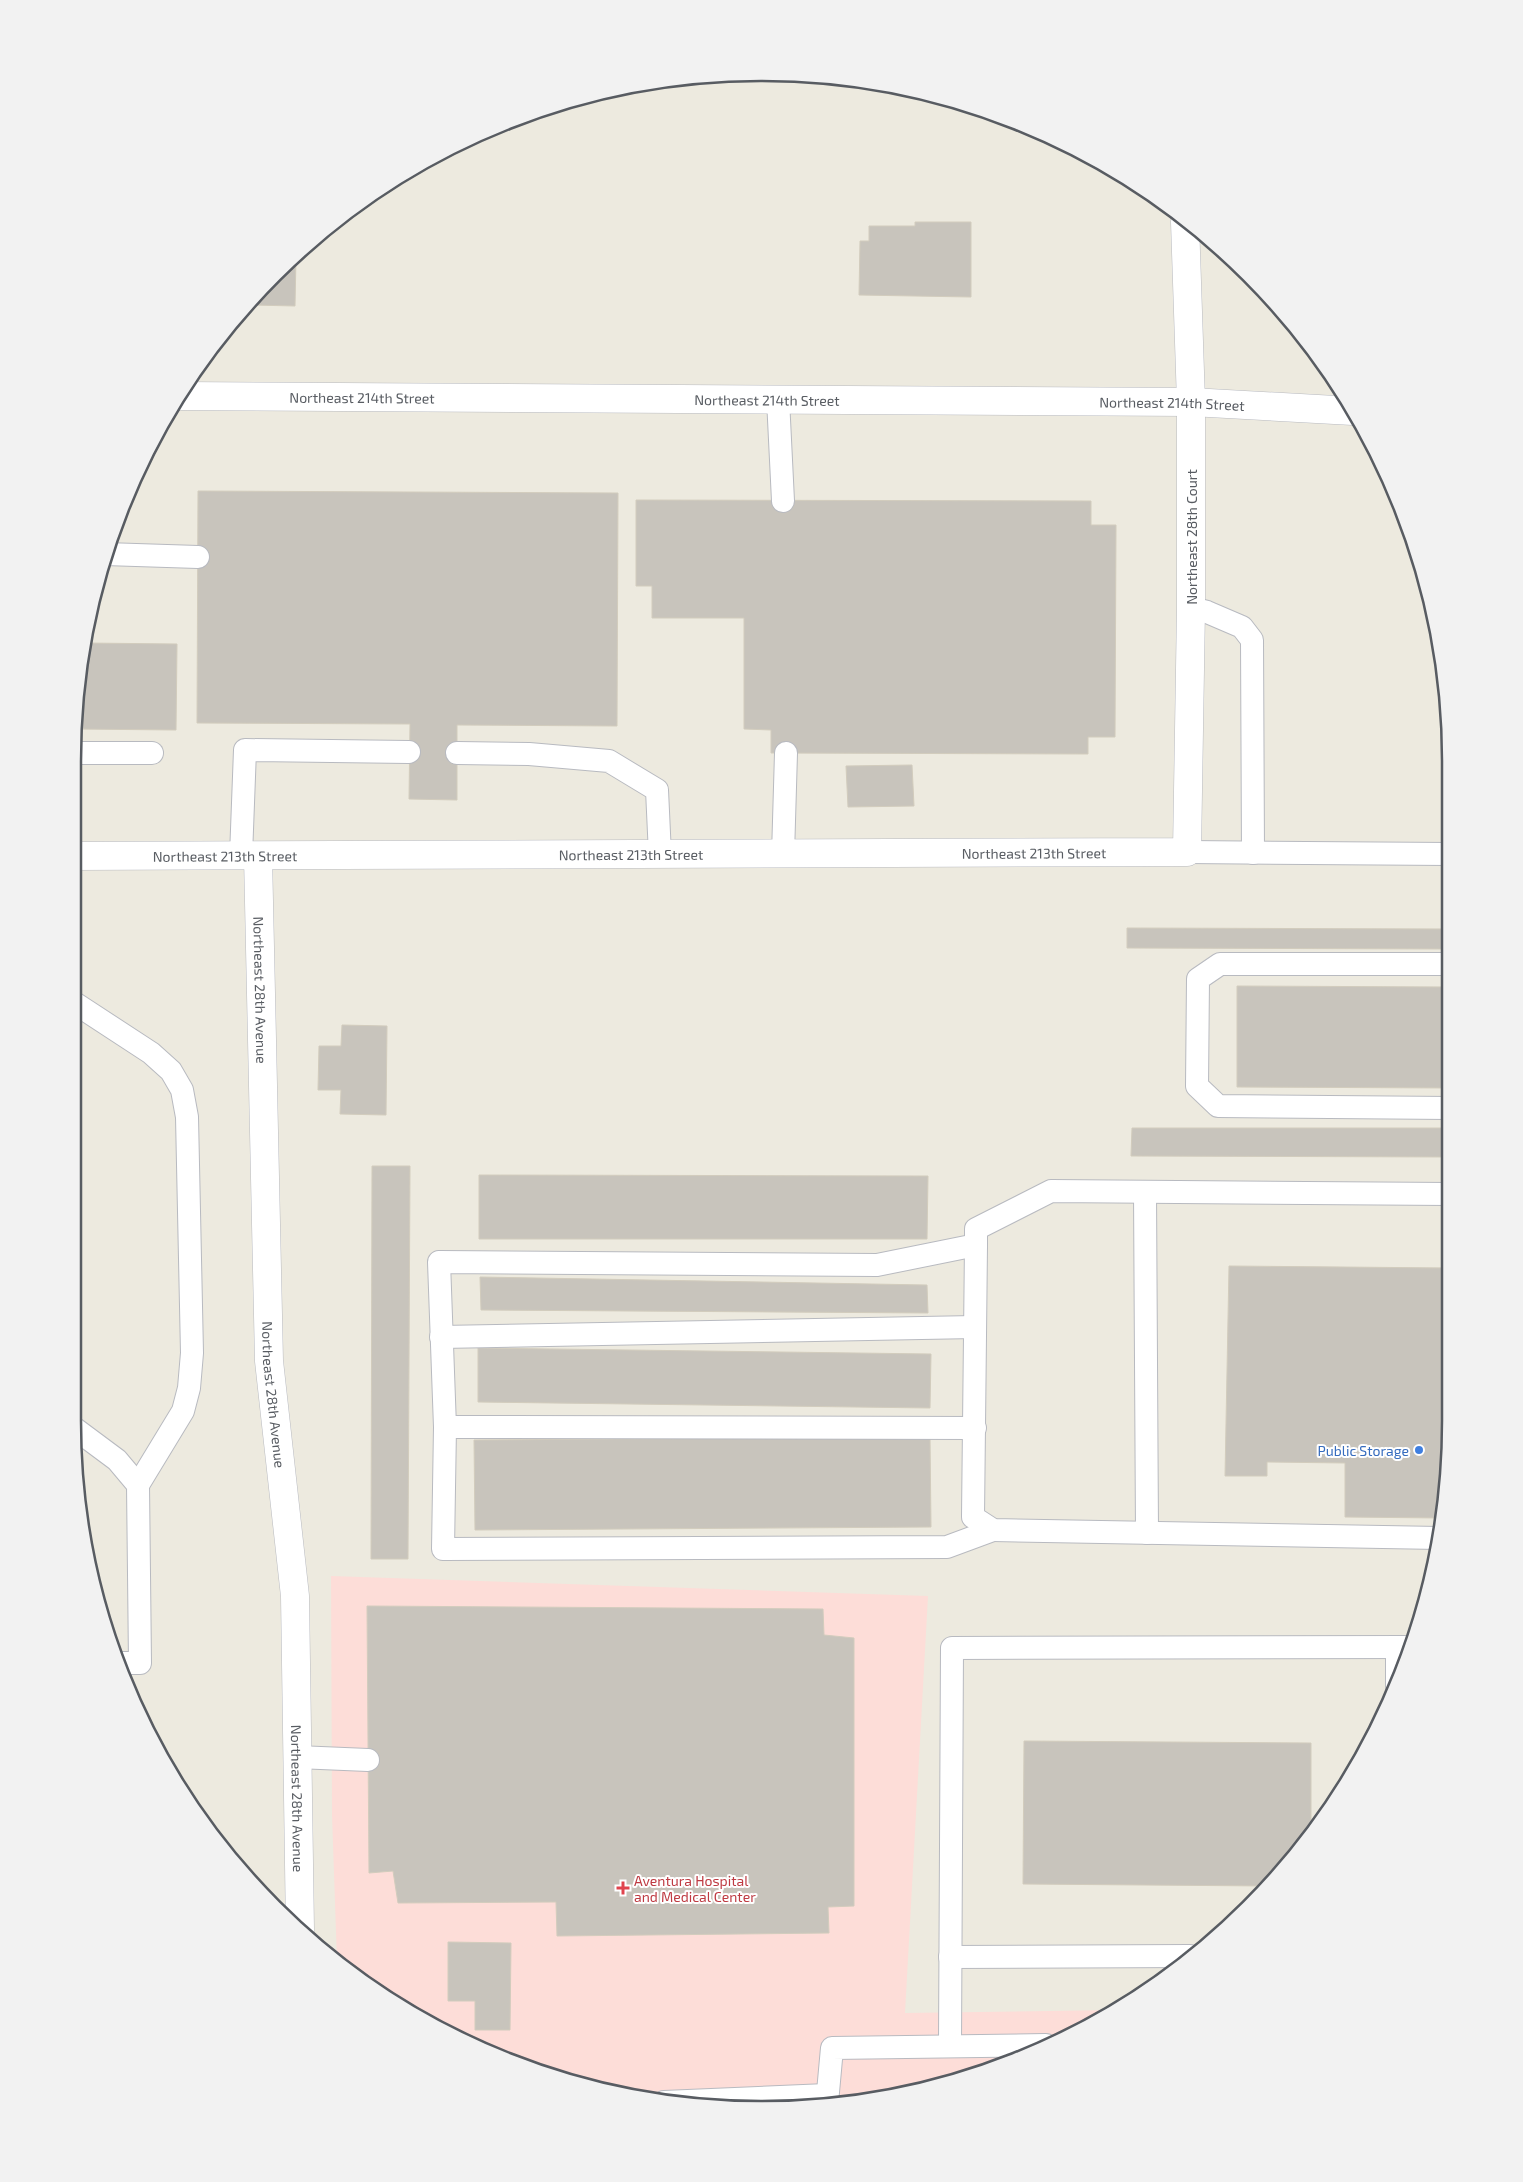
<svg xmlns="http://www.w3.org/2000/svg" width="1523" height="2182" font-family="'Exo 2',sans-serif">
<rect width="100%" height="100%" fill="#edeadf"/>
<path fill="#fdddd8" d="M 331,1576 L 928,1596 L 905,2013 L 1116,2010 L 1066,2038 L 896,2096 L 762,2109 L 672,2104 L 498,2057 L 379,1994 L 337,1961 L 332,1815 Z"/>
<g fill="#c8c4bc" stroke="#d2ccbd">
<path d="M 915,222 L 971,222 L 971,297 L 859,295 L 860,241 L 869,241 L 869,226 L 915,226 Z"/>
<path d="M 296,256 L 295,306 L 251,305 L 275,274 Z"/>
<path d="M 198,491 L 618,493 L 617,726 L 457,725 L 457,800 L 409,799 L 410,724 L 197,723 Z"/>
<path d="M 636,500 L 1091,501 L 1091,525 L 1116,525 L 1115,737 L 1088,737 L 1088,754 L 771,753 L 771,730 L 744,729 L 744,618 L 652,618 L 652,586 L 636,586 Z"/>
<path d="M 84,643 L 177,644 L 176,730 L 76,729 Z"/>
<path d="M 912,765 L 914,806 L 848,807 L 846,766 Z"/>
<path d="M 1127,928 L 1450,929 L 1450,949 L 1127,948 Z"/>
<path d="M 1237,986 L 1450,987 L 1450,1088 L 1237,1087 Z"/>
<path d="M 342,1025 L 387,1026 L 386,1115 L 340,1114 L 341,1090 L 318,1090 L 319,1046 L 341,1046 Z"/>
<path d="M 1132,1128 L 1450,1128 L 1450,1157 L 1131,1156 Z"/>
<path d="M 372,1166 L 410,1166 L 408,1559 L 371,1559 Z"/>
<path d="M 479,1175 L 928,1176 L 927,1239 L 479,1239 Z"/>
<path d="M 1229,1266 L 1450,1268 L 1450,1420 L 1441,1518 L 1345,1517 L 1345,1463 L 1267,1462 L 1267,1476 L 1225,1476 Z"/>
<path d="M 480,1277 L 927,1285 L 928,1313 L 481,1310 Z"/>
<path d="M 478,1348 L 931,1354 L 930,1408 L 478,1402 Z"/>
<path d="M 930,1437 L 931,1527 L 475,1530 L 474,1440 Z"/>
<path d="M 367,1606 L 823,1609 L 824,1635 L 854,1638 L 854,1906 L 828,1907 L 829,1933 L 557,1936 L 556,1902 L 398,1903 L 393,1871 L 369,1873 Z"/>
<path d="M 1024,1741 L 1311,1743 L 1311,1832 L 1267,1886 L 1023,1884 Z"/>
<path d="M 448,1942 L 511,1943 L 510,2030 L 475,2030 L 475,2001 L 448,2001 Z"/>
</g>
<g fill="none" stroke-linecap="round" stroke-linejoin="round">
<g stroke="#b8bac0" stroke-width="24">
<g id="lane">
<path d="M 778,399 L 783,501"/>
<path d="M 105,554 L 198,557"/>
<path d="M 1191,608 L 1207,612 L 1242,627 L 1252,640 L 1253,853"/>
<path d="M 73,753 L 152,753"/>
<path d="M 457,753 L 529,754 L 609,761 L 657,790 L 660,855"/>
<path d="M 1187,852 L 1450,854"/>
<path d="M 783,855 L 786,753"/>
<path d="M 241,856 L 245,750 L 409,752"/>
<path d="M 1450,964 L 1220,964 L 1198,979 L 1197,1086 L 1218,1106 L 1450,1108"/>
<path d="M 73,1002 L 151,1053 L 171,1071 L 182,1090 L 187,1117 L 192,1353 L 189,1388 L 183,1411 L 138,1485"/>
<path d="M 1145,1192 L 1147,1533"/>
<path d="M 441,1337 L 975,1327"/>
<path d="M 445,1427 L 443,1549 L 947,1547 L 993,1530"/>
<path d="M 74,1428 L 117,1460 L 138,1485 L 140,1663 L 118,1663"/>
<path d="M 975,1428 L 445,1427 L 439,1262 L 877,1265 L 976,1245"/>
<path d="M 1439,1538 L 993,1530 L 973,1517 L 976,1245 L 976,1229 L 1051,1191 L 1450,1194"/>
<path d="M 1397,1686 L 1397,1647"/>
<path d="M 297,1757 L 368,1760"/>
<path d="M 950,1957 L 1190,1956"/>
<path d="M 950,2046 L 952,1648 L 1409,1647"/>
<path d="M 664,2102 L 827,2095"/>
<path d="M 827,2103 L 832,2048 L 1046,2045"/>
</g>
</g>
<g stroke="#b8bac0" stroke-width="29">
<g id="street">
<path id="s1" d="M 181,396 L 1191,402 L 1353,411"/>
<path id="s2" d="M 73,856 L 1187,852 L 1191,608 L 1191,402 L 1185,222"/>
<path id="s3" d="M 258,856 L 269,1361 L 295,1596 L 300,1930"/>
</g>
</g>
<use href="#lane" stroke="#fff" stroke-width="22"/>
<use href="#street" stroke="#fff" stroke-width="28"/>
</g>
<circle fill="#3f7fe0" stroke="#fff" stroke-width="2" cx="1419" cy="1450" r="5"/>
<path fill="#e0444e" stroke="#fff" stroke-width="2" d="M620.5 1880.5h5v5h5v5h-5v5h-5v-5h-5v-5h5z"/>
<g text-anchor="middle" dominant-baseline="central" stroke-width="4" stroke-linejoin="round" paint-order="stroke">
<g font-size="14" fill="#585c62" stroke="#fff">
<text stroke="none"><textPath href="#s1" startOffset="181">Northeast 214th Street</textPath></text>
<text stroke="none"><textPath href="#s1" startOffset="586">Northeast 214th Street</textPath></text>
<text stroke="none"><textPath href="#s1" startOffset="991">Northeast 214th Street</textPath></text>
<text transform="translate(1191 537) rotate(-90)">Northeast 28th Court</text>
<text stroke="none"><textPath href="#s2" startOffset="961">Northeast 213th Street</textPath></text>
<text stroke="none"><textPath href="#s2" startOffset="558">Northeast 213th Street</textPath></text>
<text stroke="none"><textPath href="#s2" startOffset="152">Northeast 213th Street</textPath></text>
<text stroke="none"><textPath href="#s3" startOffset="134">Northeast 28th Avenue</textPath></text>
<text stroke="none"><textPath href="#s3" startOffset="539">Northeast 28th Avenue</textPath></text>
<text stroke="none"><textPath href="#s3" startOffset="944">Northeast 28th Avenue</textPath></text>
</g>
<g font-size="14" fill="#366cbe" stroke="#fff" text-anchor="end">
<text x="1409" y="1450">Public Storage</text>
</g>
<g font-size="14" fill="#be3a42" stroke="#fff" text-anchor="start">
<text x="634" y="1880">Aventura Hospital<tspan x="634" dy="16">and Medical Center</tspan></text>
</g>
</g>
<path d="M0 0H1523V2182H0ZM761 81H762A680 680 0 0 1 1442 761V1421A680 680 0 0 1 762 2101H761A680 680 0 0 1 81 1421V761A680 680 0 0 1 761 81Z" fill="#f2f2f2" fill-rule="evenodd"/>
<path fill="none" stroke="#585c62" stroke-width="2.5" d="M761 81H762A680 680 0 0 1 1442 761V1421A680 680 0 0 1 762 2101H761A680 680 0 0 1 81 1421V761A680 680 0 0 1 761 81Z"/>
</svg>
